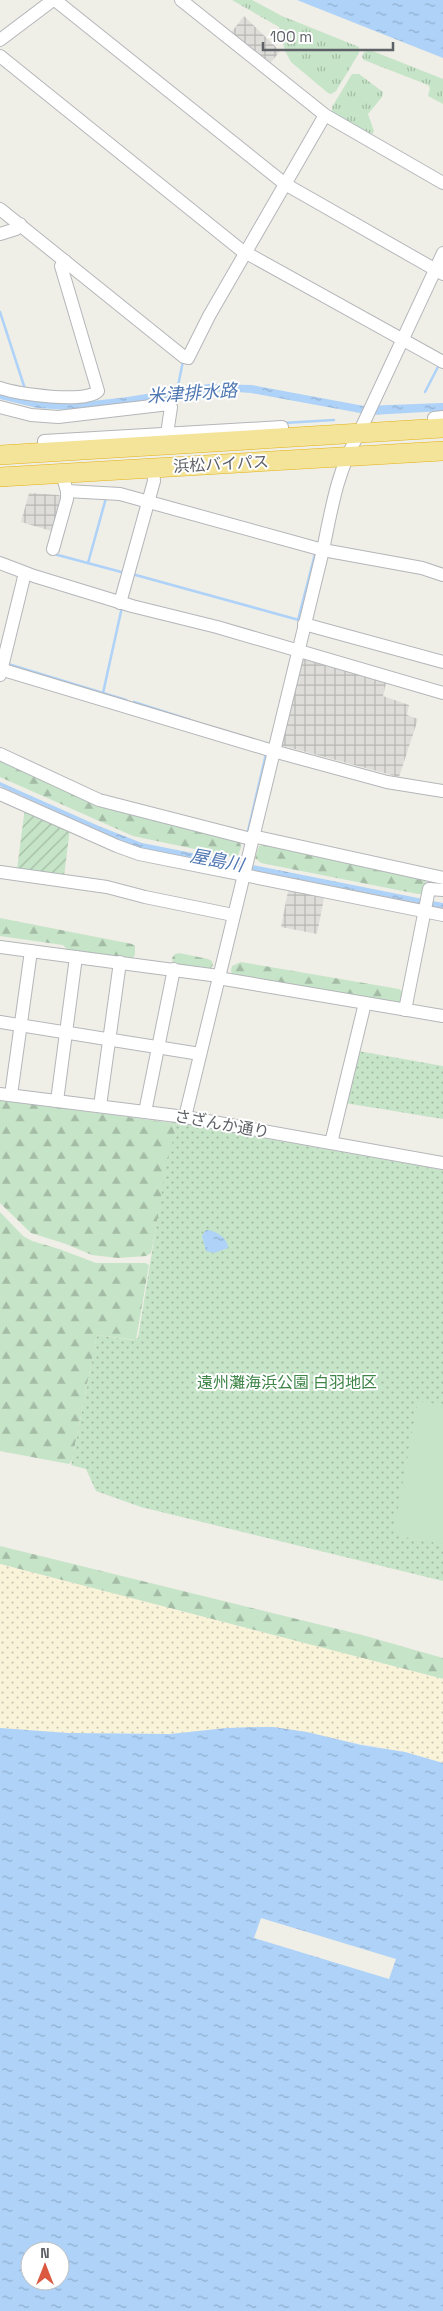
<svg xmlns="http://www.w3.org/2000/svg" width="443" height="2311" font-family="'Space Grotesk','Noto Sans JP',sans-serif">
<defs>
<pattern id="industrial-grid" width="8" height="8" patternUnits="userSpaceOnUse" patternTransform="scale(1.25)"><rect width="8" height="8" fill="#deddd9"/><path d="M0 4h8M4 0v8" fill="none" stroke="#b7b7b4"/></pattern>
<pattern id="grass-tufts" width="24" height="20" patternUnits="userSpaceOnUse" patternTransform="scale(1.25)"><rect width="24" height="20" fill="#c6e4c8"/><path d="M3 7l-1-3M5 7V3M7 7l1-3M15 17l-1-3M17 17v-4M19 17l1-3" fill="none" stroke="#a4bca6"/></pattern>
<pattern id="forest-firs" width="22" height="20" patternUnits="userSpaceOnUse" patternTransform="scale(1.25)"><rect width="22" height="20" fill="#c6e4c8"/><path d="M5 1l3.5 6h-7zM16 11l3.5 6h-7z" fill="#a4bca6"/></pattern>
<pattern id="sand-dots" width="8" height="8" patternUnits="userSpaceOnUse" patternTransform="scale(1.25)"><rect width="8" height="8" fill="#f8f3d9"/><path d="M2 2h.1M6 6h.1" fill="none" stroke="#ccc8b4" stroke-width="1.8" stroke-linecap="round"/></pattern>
<pattern id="park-dots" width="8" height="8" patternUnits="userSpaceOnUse" patternTransform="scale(1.25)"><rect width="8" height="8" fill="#c6e4c8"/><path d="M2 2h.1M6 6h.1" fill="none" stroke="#a4bca6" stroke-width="1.8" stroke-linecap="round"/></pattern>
<pattern id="garden-furrows" width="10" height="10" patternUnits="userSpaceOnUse" patternTransform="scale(1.25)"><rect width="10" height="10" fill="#c6e4c8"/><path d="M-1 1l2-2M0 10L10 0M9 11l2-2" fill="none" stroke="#a4bca6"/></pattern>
<pattern id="water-ripples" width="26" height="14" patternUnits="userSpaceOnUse" patternTransform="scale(1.25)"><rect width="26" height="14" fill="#aed2f8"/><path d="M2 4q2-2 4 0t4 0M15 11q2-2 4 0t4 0" fill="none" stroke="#91aecd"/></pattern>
</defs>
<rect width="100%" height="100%" fill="#efeee7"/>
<g fill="url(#industrial-grid)">
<path d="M 244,16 L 280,51 L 269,65 L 230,34 Z"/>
<path d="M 29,493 L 59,495 L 64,501 L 55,532 L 21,522 Z"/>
<path d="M 301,658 L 387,679 L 383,696 L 409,705 L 407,715 L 418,719 L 399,777 L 280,745 Z"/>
<path d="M 289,886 L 325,893 L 317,934 L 281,927 Z"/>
</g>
<g fill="url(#grass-tufts)">
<path d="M 232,0 L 252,0 L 282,16 L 359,47 L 359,53 L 336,91 L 331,94 L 328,93 L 291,62 L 285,51 L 279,27 Z"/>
<path d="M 370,50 L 443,79 L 443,104 L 428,96 L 430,88 L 428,85 L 364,60 L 362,57 L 364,52 Z"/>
<path d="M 352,74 L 359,74 L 383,92 L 382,97 L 368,114 L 374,131 L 371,136 L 332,113 L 332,107 Z"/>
</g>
<g fill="url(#forest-firs)">
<path d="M 0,758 L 84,797 L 240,841 L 241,847 L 238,856 L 233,857 L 133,836 L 0,777 Z"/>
<path d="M 265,844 L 425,879 L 427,886 L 422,894 L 418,894 L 261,863 L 255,858 L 259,846 Z"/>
<path d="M 0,918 L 132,944 L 135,946 L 135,955 L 132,959 L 69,951 L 63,945 L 0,936 Z"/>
<path d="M 179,953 L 208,959 L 212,961 L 213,965 L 210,969 L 176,966 L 173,963 L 172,958 L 175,954 Z"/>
<path d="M 241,962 L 399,989 L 403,992 L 401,1002 L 399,1004 L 233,975 L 231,971 L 232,966 Z"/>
<path d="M 0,1100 L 173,1123 L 175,1133 L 151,1253 L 146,1256 L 118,1258 L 92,1255 L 66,1244 L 31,1233 L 0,1203 Z"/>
<path d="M 0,1212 L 23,1236 L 32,1241 L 59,1249 L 96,1263 L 145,1263 L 149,1265 L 136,1340 L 97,1335 L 72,1460 L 69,1464 L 0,1451 Z"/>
<path d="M 0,1546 L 362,1635 L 443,1658 L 443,1679 L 0,1564 Z"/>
</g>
<path fill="url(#sand-dots)" d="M 0,1564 L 443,1679 L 443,1763 L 405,1752 L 273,1727 L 227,1728 L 170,1734 L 68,1733 L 0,1728 Z"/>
<g fill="url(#park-dots)">
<path d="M 358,1051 L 443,1066 L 443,1119 L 345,1103 Z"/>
<path d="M 167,1121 L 443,1170 L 443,1581 L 141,1507 L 96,1491 L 86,1469 L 71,1465 L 97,1335 L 133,1340 L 138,1338 L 166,1166 L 175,1133 L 173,1123 Z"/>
</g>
<path fill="url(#garden-furrows)" d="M 25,808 L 70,828 L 64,876 L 17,869 Z"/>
<path fill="#c6e4c8" d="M 418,1401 L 443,1405 L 443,1544 L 393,1535 Z"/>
<g fill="url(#water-ripples)" fill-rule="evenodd">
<path d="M 297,0 L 443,0 L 443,58 Z"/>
<path d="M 209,384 L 252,385 L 364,406 L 443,403 L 443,411 L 371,415 L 251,393 L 224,391 L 70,410 L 37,408 L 0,399 L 0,394 C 62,414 145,393 209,384 Z"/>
<path d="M 0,782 L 101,827 L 142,843 L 443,903 L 443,908 L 141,848 L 119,840 L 0,786 Z"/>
<path d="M 206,1230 C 215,1230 228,1238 228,1248 L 214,1253 L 206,1251 L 202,1236 Z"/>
<path d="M 258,1727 L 273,1727 L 307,1732 L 361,1745 L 405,1752 L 443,1763 L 443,2311 L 0,2311 L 0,1728 L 68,1733 L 170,1734 L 227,1728 ZM 30,2251 L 60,2251 L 60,2281 L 30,2281 Z"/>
</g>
<path fill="#efeee7" d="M 261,1918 L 396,1959 L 389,1979 L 254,1938 Z"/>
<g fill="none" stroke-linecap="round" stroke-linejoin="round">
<g stroke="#aed2f8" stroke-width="2.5">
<path d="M 0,312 L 25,389"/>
<path d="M 177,391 L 183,361"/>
<path d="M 425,392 L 439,365"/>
<path d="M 283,423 L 334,420"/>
<path d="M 54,554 L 125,573"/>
<path d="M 88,563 L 106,498"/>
<path d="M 132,574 L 299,620"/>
<path d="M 298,620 L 315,554"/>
<path d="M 8,664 L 126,700"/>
<path d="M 103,693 L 122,607"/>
<path d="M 134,702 L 190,720"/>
<path d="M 248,831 L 266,754"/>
</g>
<g stroke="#b4b6ba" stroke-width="14">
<g id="minor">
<path d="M 55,0 L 285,184 L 443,274"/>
<path d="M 181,0 L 325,115 L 443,183"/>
<path d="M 0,40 L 53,0"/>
<path d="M 0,56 L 241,250 L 443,362"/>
<path d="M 0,209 L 184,357 L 188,358 L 209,316 L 325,115"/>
<path d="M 0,234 L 16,229 L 20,224"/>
<path d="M 0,388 C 18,394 85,404 98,391 L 61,266 L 65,261"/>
<path d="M 0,407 L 31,415 L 58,417 L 169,404 L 171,407 L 167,434"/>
<path d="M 435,429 L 434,418 L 443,417"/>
<path d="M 45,452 L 44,441 L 282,427 L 282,438"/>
<path d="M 62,474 L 67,491 L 120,494 L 323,550 L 422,568 L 443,575"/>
<path d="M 53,549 L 67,499 L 67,491"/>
<path d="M 0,563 L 34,576 L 132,606 L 217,627 L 443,693"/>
<path d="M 120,603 L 154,481 L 153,468"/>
<path d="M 304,624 L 443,662"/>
<path d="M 0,669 L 273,751 L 387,782 L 443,791"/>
<path d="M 0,675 L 25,573"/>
<path d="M 0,754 L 99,800 L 251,839"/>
<path d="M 0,794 L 117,846 L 139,854 L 443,915"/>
<path d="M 252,836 L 443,878"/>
<path d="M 0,872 L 107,887 L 145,897 L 233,915"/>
<path d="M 0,947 L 219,976"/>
<path d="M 218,978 L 443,1016"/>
<path d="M 405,1010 L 429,889 L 443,890"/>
<path d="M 0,1022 L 200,1054"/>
<path d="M 0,1094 L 185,1117 L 443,1163"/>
<path d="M 11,1095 L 31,951"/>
<path d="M 57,1101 L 76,957"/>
<path d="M 100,1106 L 120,962"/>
<path d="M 145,1112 L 174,969"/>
<path d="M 185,1117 L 323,550 C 332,506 337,472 359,433 L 443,253"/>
<path d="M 331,1143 L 365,1003"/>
</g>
</g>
<g stroke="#e3b213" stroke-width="20">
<g id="highway">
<path d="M 0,455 L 443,428"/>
<path d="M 0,477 L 443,451"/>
</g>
</g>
<use href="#minor" stroke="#fff" stroke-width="12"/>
<use href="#highway" stroke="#f4e499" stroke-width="19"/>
</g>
<g text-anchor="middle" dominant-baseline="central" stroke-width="4" stroke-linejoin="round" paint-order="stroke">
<g font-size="16" fill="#5e6166" stroke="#fff">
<text transform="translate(221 464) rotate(-3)">浜松バイパス</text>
<text transform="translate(222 1124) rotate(10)">さざんか通り</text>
</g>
<g font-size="16" fill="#3e8547" stroke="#fff">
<text x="287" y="1382">遠州灘海浜公園 白羽地区</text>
</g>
<g font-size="18" font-style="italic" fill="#4f77b2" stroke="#fff">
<text transform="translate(192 393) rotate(-4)">米津排水路</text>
<text transform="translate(217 860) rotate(11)">屋島川</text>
</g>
</g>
<g transform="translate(45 2266)"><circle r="24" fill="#ffffff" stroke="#bfc0c2"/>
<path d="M0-4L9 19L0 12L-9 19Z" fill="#db5941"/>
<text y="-8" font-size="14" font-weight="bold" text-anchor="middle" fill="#5e6166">N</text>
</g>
<path d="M263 42v8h130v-8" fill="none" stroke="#5e6166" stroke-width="2.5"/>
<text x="270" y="42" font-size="15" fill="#5e6166" stroke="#ffffff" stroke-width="4" paint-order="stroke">100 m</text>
</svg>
